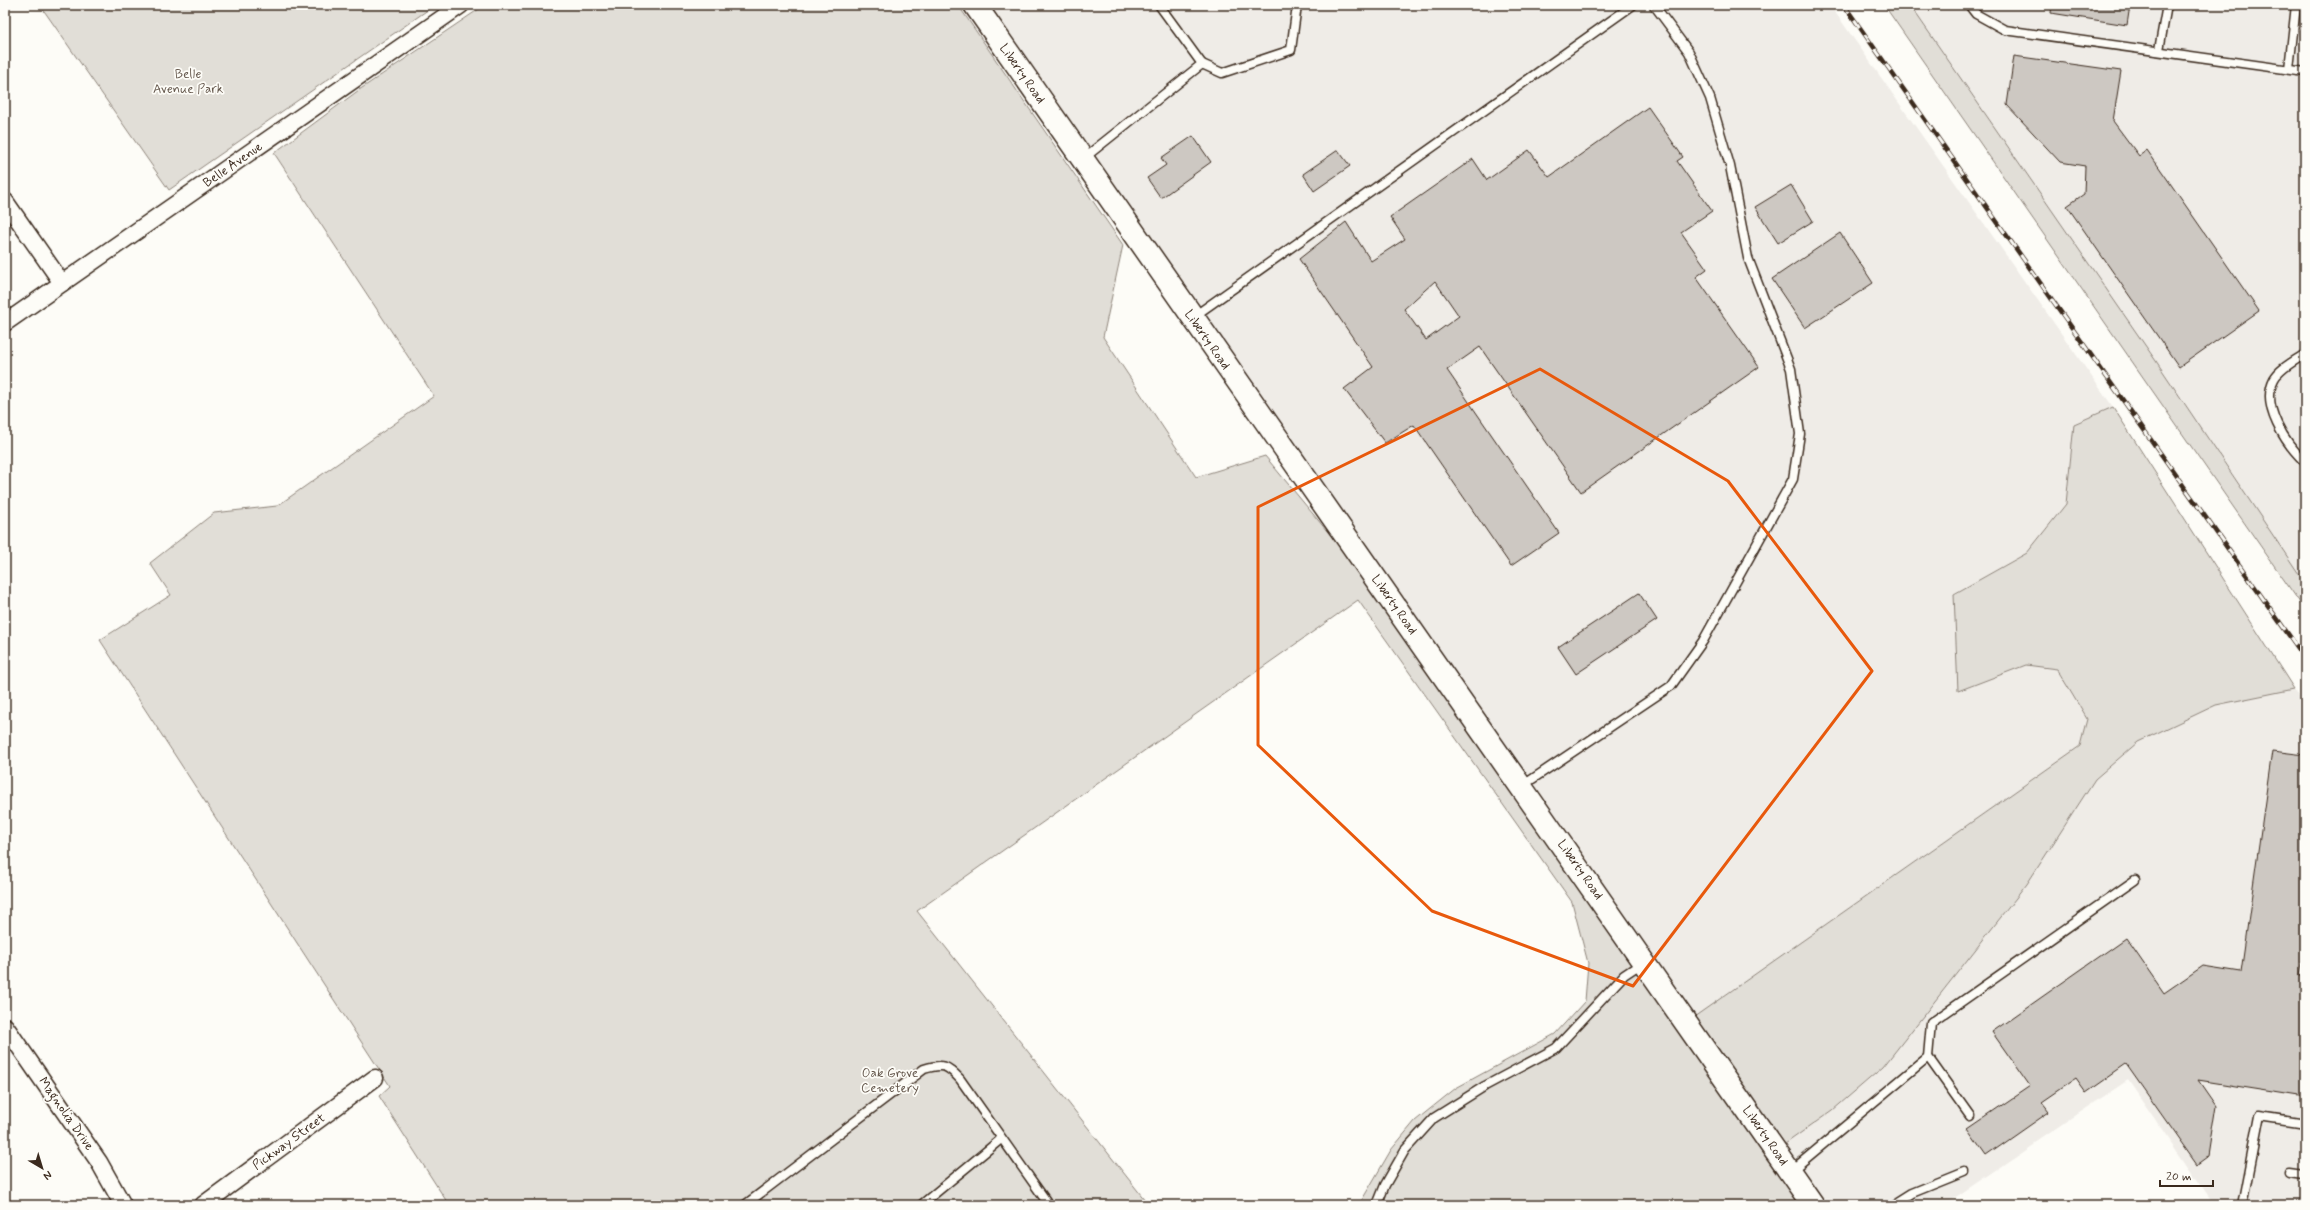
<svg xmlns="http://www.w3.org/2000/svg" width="2310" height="1210" font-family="Mynerve,sans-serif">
<rect width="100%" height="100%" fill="#fdfcf7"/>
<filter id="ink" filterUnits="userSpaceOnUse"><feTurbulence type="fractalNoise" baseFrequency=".025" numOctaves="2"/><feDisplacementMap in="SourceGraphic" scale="8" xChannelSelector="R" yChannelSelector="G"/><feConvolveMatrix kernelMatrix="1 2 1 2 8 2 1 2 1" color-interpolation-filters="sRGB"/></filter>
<g filter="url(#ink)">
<g fill="#efece7">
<path d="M 988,5 L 1830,5 L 2113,407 L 2074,424 L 2066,504 L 2027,553 L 1954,594 L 1959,690 L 2026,665 L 2057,669 L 2087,719 L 2080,746 L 1694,1017 Z"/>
<path d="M 1910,5 L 2305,5 L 2305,583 L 2156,361 Z"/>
<path d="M 2294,689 L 2305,704 L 2305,1205 L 2214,1205 L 2128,1080 L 1944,1205 L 1801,1205 L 1768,1156 L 1833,1110 L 1883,1067 L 2027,884 L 2095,779 L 2138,742 L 2216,705 Z"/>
</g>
<g fill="#e1ded7" stroke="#8e847a">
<path d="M 40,5 L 430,5 L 432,7 L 169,190 Z"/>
<path d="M 485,5 L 958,5 L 1123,245 L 1103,337 L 1196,477 L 1265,456 L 1356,566 L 1801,1205 L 1359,1205 L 1391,1150 L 1415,1121 L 1456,1088 L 1555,1034 L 1585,1001 L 1588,963 L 1572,902 L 1358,600 L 917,911 L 1149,1205 L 449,1205 L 379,1096 L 390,1086 L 100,640 L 171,595 L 150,563 L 214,513 L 277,506 L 434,396 L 274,153 L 359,90 Z"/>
<path d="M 1884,5 L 1910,5 L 2156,361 L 2305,583 L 2305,610 Z"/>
<path d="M 2113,407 L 2294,689 L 2216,705 L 2138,742 L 2095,779 L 2027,884 L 1883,1067 L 1833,1110 L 1785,1144 L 1694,1017 L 2080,746 L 2087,719 L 2057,669 L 2026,665 L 1958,691 L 1954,594 L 2027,553 L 2066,504 L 2074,424 Z"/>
</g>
<g fill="#cdc8c2" stroke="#3b2a1e" fill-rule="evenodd">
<path d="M 2052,5 L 2130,5 L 2127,25 L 2051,13 Z"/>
<path d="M 2014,56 L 2121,71 L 2113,121 L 2139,156 L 2147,150 L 2259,311 L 2179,367 L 2067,206 L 2084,194 L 2085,166 L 2060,162 L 2007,105 Z"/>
<path d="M 1648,107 L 1683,157 L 1677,161 L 1712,211 L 1681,232 L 1707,269 L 1696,277 L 1759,367 L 1581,492 L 1480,347 L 1447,370 L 1559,533 L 1511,566 L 1414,425 L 1385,443 L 1344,389 L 1373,367 L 1299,259 L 1346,222 L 1371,261 L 1405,239 L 1390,217 L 1473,159 L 1487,180 L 1529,150 L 1549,177 ZM 1435,281 L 1459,316 L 1426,340 L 1404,309 Z"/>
<path d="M 1193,136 L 1211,162 L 1161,198 L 1147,178 L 1166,165 L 1161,158 Z"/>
<path d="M 1338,150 L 1350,166 L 1314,191 L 1303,174 Z"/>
<path d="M 1791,185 L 1813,221 L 1778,243 L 1755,207 Z"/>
<path d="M 1840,233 L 1873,283 L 1805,328 L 1772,279 Z"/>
<path d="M 1639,593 L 1657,620 L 1576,674 L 1558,647 Z"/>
<path d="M 2272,751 L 2305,755 L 2305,945 L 2300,975 L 2305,976 L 2305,1097 L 2198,1080 L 2216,1106 L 2208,1157 L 2197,1165 L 2126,1064 L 2086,1092 L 2076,1078 L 2041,1102 L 2049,1112 L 1986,1156 L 1967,1129 L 2030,1086 L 1992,1032 L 2126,938 L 2164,993 L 2203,966 L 2241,972 Z"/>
</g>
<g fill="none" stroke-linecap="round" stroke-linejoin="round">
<g stroke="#3b2a1e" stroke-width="11">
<g id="lane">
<path d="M 1969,5 L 1976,14 L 2005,30 L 2305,72"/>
<path d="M 2159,50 L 2167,5"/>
<path d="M 1202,64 L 1222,73 L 1291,50 L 1297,5"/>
<path d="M 2289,69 L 2296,5"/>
<path d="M 1084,158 L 1202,64 L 1159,5"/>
<path d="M 1193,317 L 1633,5"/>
<path d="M 2305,354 C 2295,361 2280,368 2274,379 C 2260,406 2286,444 2305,462"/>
<path d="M 1522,786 L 1671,686 L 1703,641 L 1793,479 L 1800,434 L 1791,369 L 1748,258 L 1730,166 L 1710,98 L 1689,52 L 1654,5"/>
<path d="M 1928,1057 L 1970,1116"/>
<path d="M 1791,1171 L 1928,1057 L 1931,1023 L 2135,880"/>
<path d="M 2291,1173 L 2305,1175"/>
<path d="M 745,1205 L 924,1069 C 943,1063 947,1065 960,1079 L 1049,1205"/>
<path d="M 921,1205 L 1001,1139"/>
<path d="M 1377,1205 L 1385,1185 L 1405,1150 L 1434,1118 L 1485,1086 L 1556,1048 L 1624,975 L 1642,963"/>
<path d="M 1893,1205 L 1912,1193 L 1964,1172"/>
<path d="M 2242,1205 L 2259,1116 L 2305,1123"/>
</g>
</g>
<g stroke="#3b2a1e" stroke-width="19">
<g id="street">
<path d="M 5,201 L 62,283"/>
<path d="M 5,323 L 461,5"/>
<path d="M 5,1026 L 99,1162 L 123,1205"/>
<path d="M 203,1205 L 375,1078"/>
</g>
</g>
<g stroke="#3b2a1e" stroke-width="25">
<path id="secondary" d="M 975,5 L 1813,1205"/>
</g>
<use href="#lane" stroke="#fdfcf7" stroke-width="8"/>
<use href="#street" stroke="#fdfcf7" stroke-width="16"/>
<use href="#secondary" stroke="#fdfcf7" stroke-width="22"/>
<g stroke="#3b2a1e" stroke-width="4.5">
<path id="rail" d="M 1844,5 L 2305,658"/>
</g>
<use href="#rail" stroke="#fdfcf7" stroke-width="3" stroke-dasharray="9" stroke-linecap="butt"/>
</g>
</g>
<path fill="none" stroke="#e8590c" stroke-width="3" stroke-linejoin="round" d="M 1540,369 L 1728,481 L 1872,671 L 1633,986 L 1432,911 L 1258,745 L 1258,507 Z"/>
<g text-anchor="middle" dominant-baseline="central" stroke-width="3.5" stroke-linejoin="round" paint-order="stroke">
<g font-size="13" fill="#64574c" stroke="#fdfcf7">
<text x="188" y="74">Belle<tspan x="188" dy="15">Avenue Park</tspan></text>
<text x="890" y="1073">Oak Grove<tspan x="890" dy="15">Cemetery</tspan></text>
</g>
<g font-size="13" fill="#3b2a1e" stroke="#fdfcf7">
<text transform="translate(1022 74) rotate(55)">Liberty Road</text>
<text transform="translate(233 165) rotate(-35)">Belle Avenue</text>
<text transform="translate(1207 340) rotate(55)">Liberty Road</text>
<text transform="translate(1394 605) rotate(55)">Liberty Road</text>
<text transform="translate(1580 870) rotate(55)">Liberty Road</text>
<text transform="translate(66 1114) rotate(55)">Magnolia Drive</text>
<text transform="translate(1765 1136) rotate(55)">Liberty Road</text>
<text transform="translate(289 1142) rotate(-36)">Pickway Street</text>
</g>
</g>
<rect width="2310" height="1210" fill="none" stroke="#fdfcf7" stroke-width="20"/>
<rect x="10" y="10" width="2290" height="1190" fill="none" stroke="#3b2a1e" stroke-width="1.5" filter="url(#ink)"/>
<g transform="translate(42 1168) rotate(142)" stroke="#fdfcf7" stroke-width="3" paint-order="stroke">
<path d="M0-3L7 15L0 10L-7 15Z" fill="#3b2a1e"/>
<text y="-6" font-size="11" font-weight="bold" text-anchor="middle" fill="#3b2a1e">N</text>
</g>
<path d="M2160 1180v6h53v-6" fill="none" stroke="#3b2a1e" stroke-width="2"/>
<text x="2166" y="1180" font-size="12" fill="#3b2a1e" stroke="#fdfcf7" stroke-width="3" paint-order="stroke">20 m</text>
</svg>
